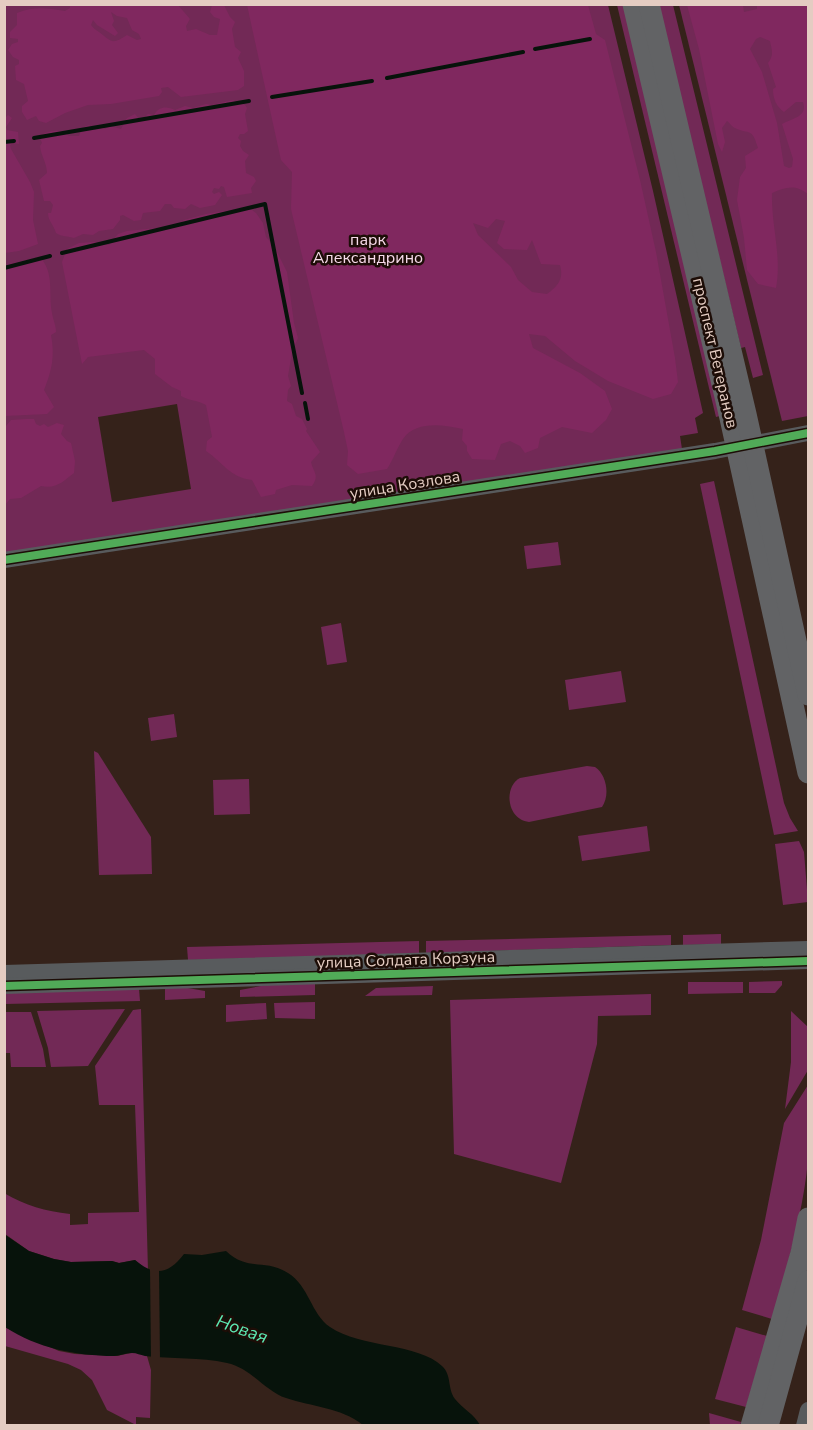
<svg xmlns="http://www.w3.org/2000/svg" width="813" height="1430" font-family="'Nunito Sans',sans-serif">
<rect width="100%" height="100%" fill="#35221a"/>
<g fill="#722956" fill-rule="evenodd">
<path d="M 5,5 L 608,5 L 653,191 L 703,413 L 695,418 L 698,433 L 680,436 L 682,449 L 5,553 ZM 177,404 L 191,489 L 112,502 L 98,417 Z"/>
<path d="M 617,5 L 626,5 L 724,415 L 716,417 Z"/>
<path d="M 658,5 L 673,5 L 763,375 L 753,378 L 745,347 L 741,348 Z"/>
<path d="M 679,5 L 808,5 L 808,416 L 782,421 Z"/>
<path d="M 714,481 L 784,803 L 790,818 L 798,831 L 774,835 L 700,484 Z"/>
<path d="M 558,542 L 561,565 L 527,569 L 524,546 Z"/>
<path d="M 341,623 L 347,662 L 327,665 L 321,627 Z"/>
<path d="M 621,671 L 626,702 L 569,710 L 565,680 Z"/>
<path d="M 174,714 L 177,737 L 151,741 L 148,718 Z"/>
<path d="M 94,751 L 98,753 L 151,837 L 152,874 L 99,875 Z"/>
<path d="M 587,766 L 595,767 C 607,775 610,796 602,807 L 529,822 C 507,820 503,787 520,778 Z"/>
<path d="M 249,779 L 250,814 L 214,815 L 213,780 Z"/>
<path d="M 647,826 L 650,851 L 582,861 L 578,836 Z"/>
<path d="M 799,841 L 804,852 L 808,902 L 783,905 L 775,844 Z"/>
<path d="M 721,934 L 721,944 L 683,945 L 683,935 Z"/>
<path d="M 671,935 L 671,945 L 426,953 L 426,941 Z"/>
<path d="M 419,941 L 419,954 L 188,960 L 187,947 Z"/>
<path d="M 782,981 L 782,985 L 775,993 L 749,993 L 749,982 Z"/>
<path d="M 315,982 L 315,995 L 240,997 L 240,990 L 271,984 Z"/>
<path d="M 688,982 L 743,982 L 743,993 L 688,994 Z"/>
<path d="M 433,986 L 432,995 L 365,996 L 376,988 Z"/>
<path d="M 165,987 L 182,987 L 205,991 L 205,998 L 165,1000 Z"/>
<path d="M 139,989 L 140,1001 L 5,1004 L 4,992 Z"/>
<path d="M 651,994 L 651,1015 L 598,1016 L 597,1044 L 561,1183 L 454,1154 L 450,1000 Z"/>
<path d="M 315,1002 L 315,1019 L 275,1018 L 274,1003 Z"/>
<path d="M 266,1003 L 267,1019 L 226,1022 L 226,1005 Z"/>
<path d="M 125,1009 L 88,1066 L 51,1067 L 48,1048 L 37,1011 Z"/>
<path d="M 141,1009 L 148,1271 L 135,1260 L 119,1263 L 112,1261 L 71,1262 L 54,1259 L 29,1251 L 5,1234 L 4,1193 C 26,1206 45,1211 70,1214 L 70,1225 L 88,1224 L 88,1213 L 139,1212 L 135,1105 L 99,1105 L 95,1066 L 133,1010 Z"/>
<path d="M 791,1011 L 808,1027 L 808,1070 L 785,1109 L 791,1062 Z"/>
<path d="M 4,1012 L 31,1012 L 43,1049 L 46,1067 L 11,1067 L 10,1053 L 5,1053 Z"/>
<path d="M 808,1085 C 808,1110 811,1135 808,1160 C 803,1214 787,1267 772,1319 L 742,1310 L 761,1240 L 784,1123 Z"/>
<path d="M 4,1327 L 59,1351 L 75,1354 L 117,1356 L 135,1352 L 147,1356 L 151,1370 L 150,1418 L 136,1417 L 136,1425 L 107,1410 L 92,1380 L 81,1370 L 68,1364 L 5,1346 Z"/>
<path d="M 736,1327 L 767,1336 L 746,1407 L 715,1399 Z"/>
<path d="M 709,1413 L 741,1422 L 740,1425 L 710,1425 Z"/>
</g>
<g fill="#80285f" fill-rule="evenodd">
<path d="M 96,4 L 102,6 L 107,4 L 178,5 L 190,19 L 186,26 L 187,31 L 196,29 L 210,35 L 217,35 L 220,19 L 214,17 L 210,12 L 212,5 L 224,5 L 230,17 L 235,22 L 232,29 L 235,47 L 241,52 L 238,58 L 244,71 L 244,86 L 238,90 L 181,97 L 168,87 L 161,88 L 162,92 L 159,96 L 111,104 L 88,105 L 65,113 L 46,123 L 39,121 L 36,116 L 27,120 L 22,112 L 22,106 L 28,101 L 24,84 L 16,80 L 15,66 L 19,64 L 19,60 L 13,57 L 8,50 L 12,44 L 18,42 L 18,39 L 10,38 L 10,32 L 17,25 L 17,13 C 34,6 47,8 65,11 L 70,8 L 70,5 ZM 111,12 L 117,16 L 127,18 L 132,30 L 139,34 L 141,39 L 137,40 L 127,35 C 112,45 112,42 99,32 C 96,30 93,28 91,25 L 93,20 L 97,25 L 115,36 L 118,33 L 112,25 L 114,21 Z"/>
<path d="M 247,5 L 588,5 L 596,34 L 605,40 L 640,180 L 656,252 L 675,358 L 678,382 L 671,394 L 653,399 L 608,381 L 575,361 L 545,336 L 529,334 L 533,348 L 580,373 L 605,391 L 612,409 L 606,420 L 592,433 L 562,427 L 540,438 L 538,448 L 525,453 L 520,446 L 510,441 L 501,444 L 495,460 L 472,459 L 467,451 L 467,446 L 462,440 L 463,429 C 444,425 416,420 403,439 C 397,448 393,460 387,469 L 358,474 L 347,465 L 348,451 L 344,432 L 291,209 L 292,172 L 281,160 ZM 496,219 L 505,221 L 497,243 L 504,249 L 527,250 L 532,240 L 541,264 L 560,265 C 564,279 558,286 547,294 L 532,292 L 518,280 L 511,267 L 478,235 L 473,223 L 488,228 Z"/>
<path d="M 687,5 L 743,5 L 744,12 L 757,9 L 757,5 L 808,5 L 808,194 C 795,184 786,187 772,193 C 771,225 782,256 776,288 L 758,284 L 747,270 L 744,238 L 737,200 L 740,177 L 746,168 L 745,156 L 758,148 C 752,127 750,135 735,128 C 732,127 730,123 727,121 L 722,128 L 725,142 L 722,152 L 718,144 L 699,49 ZM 760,37 L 770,41 C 772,51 774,55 768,63 L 776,87 L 773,89 C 773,99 776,106 784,112 L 796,102 L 803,102 C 808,117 792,118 782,124 L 793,159 L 792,167 L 789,168 L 784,166 L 777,123 L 762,72 L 750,49 L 756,39 Z"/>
<path d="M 233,100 L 245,105 L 247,108 L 245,114 L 248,131 L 244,134 L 240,134 L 238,138 L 241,141 L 240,146 L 243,151 L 249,155 L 245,161 L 246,173 L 254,177 L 256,181 L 251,188 L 252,193 L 227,197 L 224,187 L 221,186 L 219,189 L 214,188 L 212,192 L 214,194 L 219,192 L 222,195 L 215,205 L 200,208 L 191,204 L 185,209 L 174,208 L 171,204 L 165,204 L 160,211 L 143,213 L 141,220 L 134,221 L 123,215 L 120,216 L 120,220 L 113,229 L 99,231 L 93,235 L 83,234 L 74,238 C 68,236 62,237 56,233 C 54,225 48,221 48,213 L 51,213 L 53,205 L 50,201 L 44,201 L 39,180 L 47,173 C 47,163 41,156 40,146 L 42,143 L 39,136 C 49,131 60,127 69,136 L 79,136 L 82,128 L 89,125 L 95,130 L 99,126 L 105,129 L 110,126 L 121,129 L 127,118 L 135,114 L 139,119 L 144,118 L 148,114 L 154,115 C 159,106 167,106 175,110 L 185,106 L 193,108 L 206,104 L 212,105 Z"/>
<path d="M 8,115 L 12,118 L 6,127 L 7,130 L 18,132 L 19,144 L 13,143 L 10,145 L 11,149 L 30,182 L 34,192 L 33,220 L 38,244 L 19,251 L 5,253 L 4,119 Z"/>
<path d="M 232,210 L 252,210 L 256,213 L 263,223 L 266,237 L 274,246 L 287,272 L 294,323 L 298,338 L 292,352 L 288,376 L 291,386 L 288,390 L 287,401 L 292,404 L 296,416 L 302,419 L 307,429 L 306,431 L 320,452 L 311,462 C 313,472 320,475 312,486 L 292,485 L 276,490 L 275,494 L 261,497 L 252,480 C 229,477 224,463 206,451 L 207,441 L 212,437 L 206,405 C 198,400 189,401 181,396 L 181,391 L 172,387 L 155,374 L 155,359 L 144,350 L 88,357 L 82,364 L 62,262 L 67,249 L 79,243 L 93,242 L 109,245 L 118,234 L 127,231 L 176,226 L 184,220 L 206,214 Z"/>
<path d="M 40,257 C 55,274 48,293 52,313 C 53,320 56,325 56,332 L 51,335 C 55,356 52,370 44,390 L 54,407 L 47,414 L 5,416 L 5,265 Z"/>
<path d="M 27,419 L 34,419 L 36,424 L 40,426 L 44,424 L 48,427 L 57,423 L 64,425 L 61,434 L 67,441 L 71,443 L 75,461 L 74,473 C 62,482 57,489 41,486 L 21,498 L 10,499 L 5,505 L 5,425 L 6,426 L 11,420 Z"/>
</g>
<path fill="#07130b" d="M 4,1234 L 29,1251 L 54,1259 L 71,1262 L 112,1261 L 119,1263 L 135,1260 C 154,1276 168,1275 184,1254 L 202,1255 L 226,1251 C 248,1272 265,1258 288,1273 C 309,1286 311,1314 330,1327 C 361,1348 418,1343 442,1366 C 452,1375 447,1388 455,1399 C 463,1409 474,1414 480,1425 L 363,1425 C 340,1407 312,1407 286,1398 C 265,1391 251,1368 227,1363 C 200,1357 172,1359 145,1356 C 140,1355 137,1353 132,1353 C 125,1353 120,1356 114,1356 C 76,1356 37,1348 5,1327 Z"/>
<path fill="#35221a" d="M 150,1268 L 159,1268 L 160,1359 L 151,1359 Z"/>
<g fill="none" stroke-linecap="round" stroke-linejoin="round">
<g stroke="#07130b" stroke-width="4">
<path d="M 535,49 L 590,39"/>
<path d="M 387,78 L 523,52"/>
<path d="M 272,97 L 372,81"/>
<path d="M 34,138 L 249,101"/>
<path d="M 4,142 L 14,141"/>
<path d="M 62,253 L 265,204 L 302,393"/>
<path d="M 4,268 L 50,256"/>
<path d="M 305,403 L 308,419"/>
</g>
<g stroke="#585b5d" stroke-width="16">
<path d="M 4,560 L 715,451 L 808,433"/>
<path d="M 4,973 L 808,949"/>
<path d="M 4,986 L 808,961"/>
<path d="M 804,1426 L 808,1410"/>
</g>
<g stroke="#626365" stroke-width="21">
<path d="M 633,4 L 730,418 L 808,773"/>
<path d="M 649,4 L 746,414 L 808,695"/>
<path d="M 751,1426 L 801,1253 L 808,1218"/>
<path d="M 768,1426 L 808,1281"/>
</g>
<g stroke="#1d0d07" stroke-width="11">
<g id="cycleway">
<path d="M 4,560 L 715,451 L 808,433"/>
<path d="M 4,986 L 808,961"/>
</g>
</g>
<use href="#cycleway" stroke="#51ab58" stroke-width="8"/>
</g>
<g text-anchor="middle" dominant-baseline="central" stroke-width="5" stroke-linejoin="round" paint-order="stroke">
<g font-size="16" fill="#f7dbea" stroke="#1d0d07">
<text x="368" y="240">парк<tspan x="368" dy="18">Александрино</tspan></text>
</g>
<g font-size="16" fill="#e4ccc2" stroke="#1d0d07">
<text transform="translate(715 353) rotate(77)">проспект Ветеранов</text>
<text transform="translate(405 485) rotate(-9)">улица Козлова</text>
<text transform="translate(406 960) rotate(-2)">улица Солдата Корзуна</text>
</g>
<g font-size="18" font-style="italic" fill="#5de9b3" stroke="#1d0d07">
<text transform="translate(242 1329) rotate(19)">Новая</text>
</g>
</g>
<rect width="813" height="1430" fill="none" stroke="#e4ccc2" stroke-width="12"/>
</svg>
